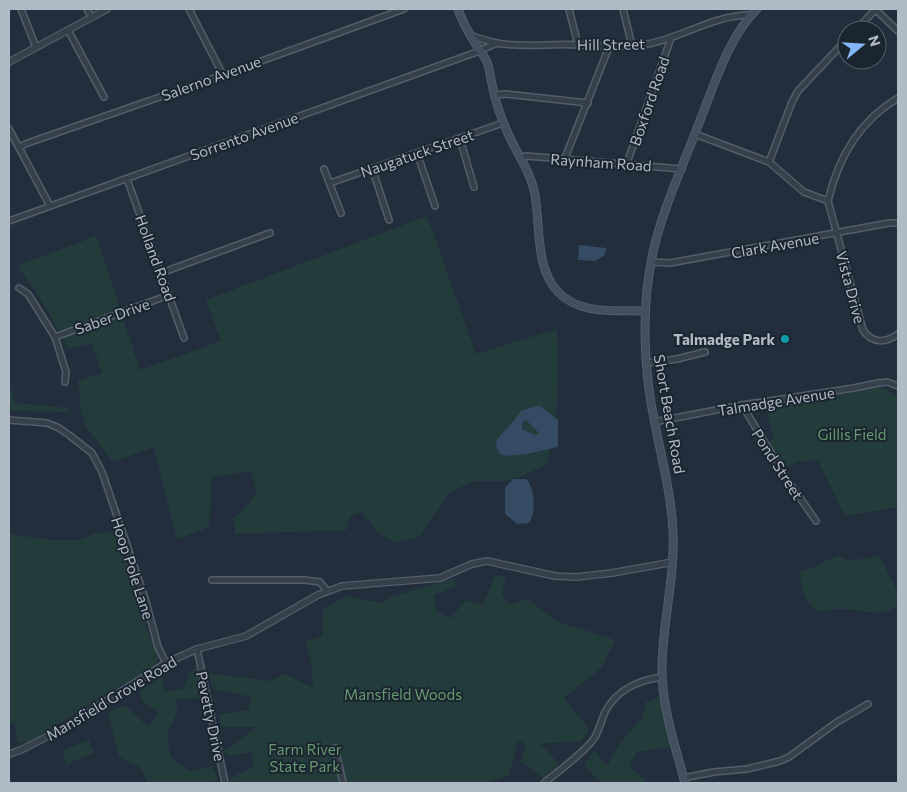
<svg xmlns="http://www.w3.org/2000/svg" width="907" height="792" font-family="Commissioner,sans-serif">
<rect width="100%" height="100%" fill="#222e3b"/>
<g fill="#243b3c">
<path d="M 427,216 L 476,354 L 557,329 C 560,374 558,419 547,464 L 524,475 L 506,481 L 475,481 L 450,492 L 420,536 L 397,543 L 378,533 L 362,512 L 350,516 L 346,530 L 235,534 L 233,519 L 246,507 L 257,492 L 250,471 L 212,477 L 209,527 L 177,539 L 154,447 L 113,462 L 86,427 L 81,411 L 78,381 L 102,373 L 92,343 L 69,349 L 37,293 L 17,266 L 96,236 L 140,370 L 221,341 L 206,300 Z"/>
<path d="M 9,383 L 15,403 L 68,408 L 69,412 L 9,411 Z"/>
<path d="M 879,386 C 888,387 890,395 898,397 L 898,507 L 845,516 L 818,460 L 796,462 L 785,470 L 767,442 L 774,439 L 765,405 L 849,393 Z"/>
<path d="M 117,531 L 144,612 L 147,623 L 145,625 L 159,657 L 156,664 L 34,739 L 25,744 L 24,741 L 18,744 L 15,723 L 9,723 L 9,534 L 54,540 L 79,540 L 94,534 Z"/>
<path d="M 839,556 L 849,561 L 880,556 L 897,591 L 898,604 C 881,621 858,607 836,609 C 831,609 825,611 820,612 C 806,604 800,589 800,573 C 805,568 810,569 816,566 C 824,562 830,559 839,556 Z"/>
<path d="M 495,575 L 506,576 L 502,594 L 510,605 L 527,599 L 559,622 L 615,640 L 601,668 L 564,698 L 589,729 L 581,742 L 540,743 L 559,764 L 543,778 L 521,761 L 526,745 L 518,740 L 509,775 L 486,783 L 231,783 L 230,778 L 253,767 L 252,752 L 230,756 L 223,752 L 257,727 L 222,727 L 218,715 L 248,710 L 252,697 L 213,689 L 208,673 L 269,681 L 285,674 L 313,688 L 311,662 L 305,642 L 323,636 L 323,609 L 346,596 L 380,603 L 393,596 L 455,578 L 455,586 L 434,596 L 437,612 L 451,618 L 465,600 L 483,605 Z"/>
<path d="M 196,667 L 205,698 L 176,699 L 177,713 L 167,733 L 170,756 L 189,771 L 212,766 L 218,780 L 209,783 L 146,783 L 147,780 L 140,767 L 119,757 L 108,713 L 125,705 L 148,727 L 159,712 L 142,701 L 140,691 L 161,675 L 165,692 L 184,688 L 190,672 Z"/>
<path d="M 662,696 L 672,747 L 637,752 L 629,765 L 648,783 L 601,783 L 584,765 L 594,751 L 607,766 L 621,742 L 642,718 L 646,702 Z"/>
<path d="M 89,740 L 94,753 L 67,764 L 62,750 Z"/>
</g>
<g fill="#354a63" fill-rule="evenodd">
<path d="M 579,245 L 606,248 L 605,255 L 595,261 L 578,260 Z"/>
<path d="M 536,406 L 540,406 L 558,420 L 558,447 L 527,454 L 505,456 L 500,454 L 496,447 L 497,439 L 512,423 L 521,411 ZM 526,420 L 539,433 L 538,434 L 535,435 L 522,429 L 522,423 Z"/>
<path d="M 513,479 L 526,479 C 535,486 537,516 528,523 L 517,524 L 505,514 L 505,488 Z"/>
</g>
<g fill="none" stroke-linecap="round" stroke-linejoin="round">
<g stroke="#545d69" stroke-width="8">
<g id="minor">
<path d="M 21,9 L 36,47"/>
<path d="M 87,9 L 91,17"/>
<path d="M 189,9 L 223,75"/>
<path d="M 569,9 L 578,45"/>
<path d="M 623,9 L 632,46"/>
<path d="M 875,9 L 898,31"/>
<path d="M 68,30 L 104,97"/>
<path d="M 856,30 L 876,9"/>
<path d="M 471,36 C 479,38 488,41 496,43 C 524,48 552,43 580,45 C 603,46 626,48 648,44 C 683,37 714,15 750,15"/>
<path d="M 494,95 L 506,94 L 588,103"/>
<path d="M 9,129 L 50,206"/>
<path d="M 695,134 L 769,162 L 804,192 L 828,201 L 863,330 C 872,344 886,343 898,334"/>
<path d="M 460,139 L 474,187"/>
<path d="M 19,148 L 25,144 L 223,75 L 404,9"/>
<path d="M 417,153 L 435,206"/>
<path d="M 521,157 L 527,156 L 682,169"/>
<path d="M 565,158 L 609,47"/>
<path d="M 769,162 L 792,102 L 798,91 L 847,39"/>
<path d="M 627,163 L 671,38"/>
<path d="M 372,168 L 389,220"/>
<path d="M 324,169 L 341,213"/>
<path d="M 127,179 L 184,338"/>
<path d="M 330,183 L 503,123"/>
<path d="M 828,201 C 838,158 859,121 898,98"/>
<path d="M 9,221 L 474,53 L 497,43"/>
<path d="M 651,262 L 670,263 L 889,223 L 898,223"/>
<path d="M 161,273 L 270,233"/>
<path d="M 19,288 L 28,294 L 55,337 L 66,372 L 65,382"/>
<path d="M 55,337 L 169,295"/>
<path d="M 646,363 L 677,359 L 705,352"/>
<path d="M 742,405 L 787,479 L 816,521"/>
<path d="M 9,420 L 47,423 L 59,428 L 69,435 L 92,453 L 102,472 L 145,598 L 158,647 L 166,663"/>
<path d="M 654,422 L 742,405 L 854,388 L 878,383 L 887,382 L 898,386"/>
<path d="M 212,580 L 305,580 L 320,582 L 327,591"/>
<path d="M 197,649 L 225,783"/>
<path d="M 335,748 L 343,783"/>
<path d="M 683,778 L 714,772 L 747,769 L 780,761 L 789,757 L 837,722 L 868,704"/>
<path d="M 544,783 C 560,770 580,756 593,740 C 599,732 601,721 605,712 C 616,690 639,680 662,677"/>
</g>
</g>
<g stroke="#545d69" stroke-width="8">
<g id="tertiary">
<path d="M 9,62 L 107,9"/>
<path d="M 9,754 L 21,750 L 60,730 L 166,663 L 197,649 L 246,636 L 318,595 L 342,586 L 440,578 L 472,564 L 487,561 L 555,576 L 576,577 L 612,573 L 673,562"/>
</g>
</g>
<g stroke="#545d69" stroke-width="9">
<g id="secondary">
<path d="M 458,9 C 462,21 468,32 475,43 C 479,49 484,55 487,62 C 490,69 490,77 492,84 C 495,100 500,116 507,131 C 515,151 529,168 534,190 C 541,221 534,267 558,292 C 580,315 615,310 644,311"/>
<path d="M 685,783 C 675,745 661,705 662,665 C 663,620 675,577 673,532 C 671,483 655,437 649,389 C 643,343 643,298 653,252 C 663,208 683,166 699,123 C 714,86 728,37 757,9"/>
</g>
</g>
<use href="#minor" stroke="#35404b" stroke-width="5"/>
<use href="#tertiary" stroke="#35404b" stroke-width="5.5"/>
<use href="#secondary" stroke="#434f5f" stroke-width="7"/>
</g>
<circle fill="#0f9aa8" stroke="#1b2530" stroke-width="2" cx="785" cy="339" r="5"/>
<g text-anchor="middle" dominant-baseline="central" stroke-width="4" stroke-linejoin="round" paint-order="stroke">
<g font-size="15" fill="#b1bac7" stroke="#1b2530">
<text transform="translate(611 44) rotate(-1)">Hill Street</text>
<text transform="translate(211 78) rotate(-20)">Salerno Avenue</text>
<text transform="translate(649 101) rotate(-71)">Boxford Road</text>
<text transform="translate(244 136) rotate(-20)">Sorrento Avenue</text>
<text transform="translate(417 153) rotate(-19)">Naugatuck Street</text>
<text transform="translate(601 162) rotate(4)">Raynham Road</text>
<text transform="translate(775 245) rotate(-10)">Clark Avenue</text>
<text transform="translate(156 258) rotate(70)">Holland Road</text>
<text transform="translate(851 287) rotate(75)">Vista Drive</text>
<text transform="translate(112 316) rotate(-20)">Saber Drive</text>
<text transform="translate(776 401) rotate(-9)">Talmadge Avenue</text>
<text transform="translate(670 414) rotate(80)">Short Beach Road</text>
<text transform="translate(778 464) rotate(57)">Pond Street</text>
<text transform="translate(133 568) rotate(72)">Hoop Pole Lane</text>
<text transform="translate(111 698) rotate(-31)">Mansfield Grove Road</text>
<text transform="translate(211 716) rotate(78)">Pevetty Drive</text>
</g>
<g font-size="15" font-weight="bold" fill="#b1bac7" stroke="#1b2530" text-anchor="end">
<text x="775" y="339">Talmadge Park</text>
</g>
<g font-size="15" fill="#679970" stroke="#1b2530">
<text x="852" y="434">Gillis Field</text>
<text x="403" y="694">Mansfield Woods</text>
<text x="305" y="749">Farm River<tspan x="305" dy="17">State Park</tspan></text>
</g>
</g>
<rect width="907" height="792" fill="none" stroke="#b1bac7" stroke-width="20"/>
<g transform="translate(862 45) rotate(72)"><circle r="24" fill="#1b2530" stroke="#57616c"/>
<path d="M0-4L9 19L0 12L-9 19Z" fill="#83b6fa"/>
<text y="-8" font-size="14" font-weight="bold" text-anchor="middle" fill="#b1bac7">N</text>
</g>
</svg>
